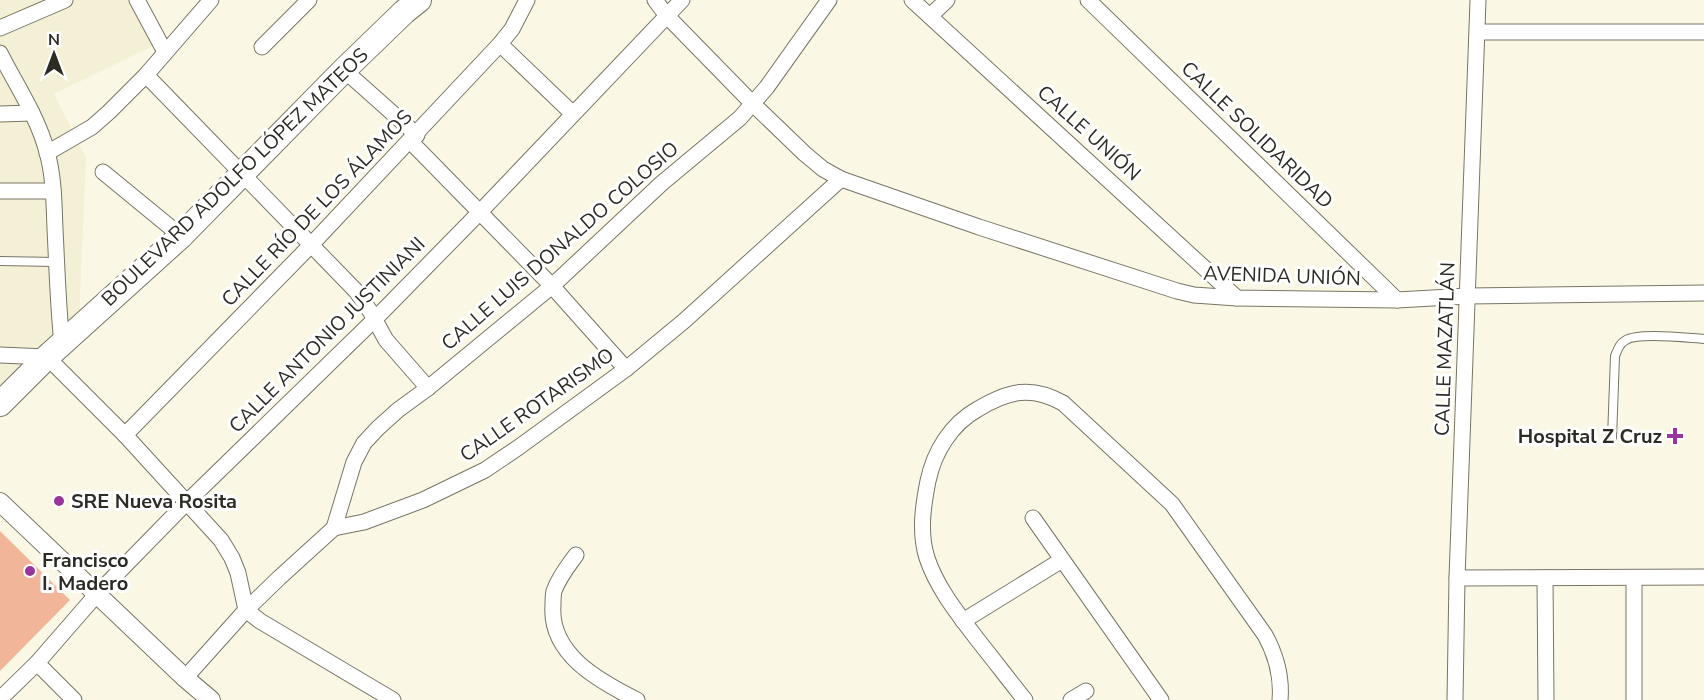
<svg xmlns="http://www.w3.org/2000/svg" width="1704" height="700" font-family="'Nunito Sans',sans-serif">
<rect width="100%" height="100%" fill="#faf8e5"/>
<path fill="#f3f0d5" d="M 0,0 L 144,0 L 165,40 L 54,94 L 86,157 L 79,321 L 0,391 Z"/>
<path fill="#f1b69a" d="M 0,531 L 70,600 L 0,671 Z"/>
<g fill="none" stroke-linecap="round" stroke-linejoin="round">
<g stroke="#787565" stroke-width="10">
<g id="service">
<path d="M 0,261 L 56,262"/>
<path d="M 1612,438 L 1615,356 C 1618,349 1619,344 1626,340 C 1639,332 1687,338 1704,339"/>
</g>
</g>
<g stroke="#787565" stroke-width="17">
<g id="minor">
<path d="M 137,0 L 165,52"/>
<path d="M 655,0 L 667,16 L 753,104 L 805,154 L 823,169 L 841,179 L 979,227 L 1177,291 L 1194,295 L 1237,298 L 1397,300 L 1468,296 L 1704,293"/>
<path d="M 912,0 L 1237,298"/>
<path d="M 1088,0 L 1397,300"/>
<path d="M 930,16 L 947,0"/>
<path d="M 0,28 L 65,0"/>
<path d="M 1478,32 L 1704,32"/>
<path d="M 500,44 L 573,114"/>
<path d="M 262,47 L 309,0"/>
<path d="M 0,53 C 16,85 38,117 47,152 C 54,177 54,204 55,229 C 57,268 58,306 62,344"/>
<path d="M 344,70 L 417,135"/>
<path d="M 146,75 L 356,291 L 370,311 L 386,340 L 428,388"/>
<path d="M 0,114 L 32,113"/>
<path d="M 410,141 L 552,286 L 626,369"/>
<path d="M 47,153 L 92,127 L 109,112 L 146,75 L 211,0"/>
<path d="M 103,172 L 181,236"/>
<path d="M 0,191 L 53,191"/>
<path d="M 0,355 L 47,357 L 125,435 L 221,540 L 232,558 L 238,573 L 246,610 L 260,621 L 393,700"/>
<path d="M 125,435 L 310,246 L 500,44 L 512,29 L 527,0"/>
<path d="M 1033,518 L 1161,700"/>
<path d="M 334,528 L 354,462 L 364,443 L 378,428 L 398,410 L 428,388 L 552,286 L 662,183 L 740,118 L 767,87 L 829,0"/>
<path d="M 576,555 C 568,566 559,577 554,591 C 553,595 553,600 553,605 C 549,654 599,681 637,700"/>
<path d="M 1457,578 L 1704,577"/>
<path d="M 1545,578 L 1546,700"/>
<path d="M 963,621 L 1062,560"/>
<path d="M 37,663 L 74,700"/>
<path d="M 185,678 L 246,610 L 279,578 L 334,528 L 364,522 L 423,500 L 485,470 L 519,447 L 626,369 L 684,321 L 841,179"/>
<path d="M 0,699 L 37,663 L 97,594 L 187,502 L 374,320 L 480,212 L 682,0"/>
<path d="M 1025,700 C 1009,680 993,659 977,639 C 958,614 937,588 927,558 C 919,533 923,506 928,481 C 934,452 951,424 978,409 C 1008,391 1031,385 1063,403 L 1172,504 L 1265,635 C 1276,655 1282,677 1280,700"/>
<path d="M 1071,700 L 1086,691"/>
<path d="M 1455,700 L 1457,578 L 1478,0"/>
<path d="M 1634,700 L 1634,578"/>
</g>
</g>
<g stroke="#787565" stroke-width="20">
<path id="tertiary" d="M 0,502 L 185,678 L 211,700"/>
</g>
<g stroke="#787565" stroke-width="26">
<path id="primary" d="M 0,404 L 47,357 L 181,236 L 344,70 L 404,12 L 419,0"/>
</g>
<use href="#service" stroke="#fff" stroke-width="8"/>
<use href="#minor" stroke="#fff" stroke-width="15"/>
<use href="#tertiary" stroke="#fff" stroke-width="18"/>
<use href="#primary" stroke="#fff" stroke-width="24"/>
</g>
<g fill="#99369c" stroke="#fff" stroke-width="2">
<path d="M1672 427h6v6h6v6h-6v6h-6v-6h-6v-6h6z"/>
<circle cx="59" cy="501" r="6"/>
<circle cx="30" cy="571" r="6"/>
</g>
<g text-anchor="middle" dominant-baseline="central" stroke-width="6" stroke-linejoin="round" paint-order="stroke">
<g font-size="20" fill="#2c2b24" stroke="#fff">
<text transform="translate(1089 133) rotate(42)">CALLE UNIÓN</text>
<text transform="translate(1257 135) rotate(44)">CALLE SOLIDARIDAD</text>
<text transform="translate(235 177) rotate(-44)">BOULEVARD ADOLFO LÓPEZ MATEOS</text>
<text transform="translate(317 208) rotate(-46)">CALLE RÍO DE LOS ÁLAMOS</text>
<text transform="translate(560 246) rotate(-41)">CALLE LUIS DONALDO COLOSIO</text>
<text transform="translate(1282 276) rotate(2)">AVENIDA UNIÓN</text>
<text transform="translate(327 335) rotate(-45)">CALLE ANTONIO JUSTINIANI</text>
<text transform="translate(1445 349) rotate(-88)">CALLE MAZATLÁN</text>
<text transform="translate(537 405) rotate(-35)">CALLE ROTARISMO</text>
</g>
<g font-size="20" font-weight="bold" fill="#2c2b24" stroke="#fff" text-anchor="start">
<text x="1662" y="436" text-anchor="end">Hospital Z Cruz</text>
<text x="71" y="501">SRE Nueva Rosita</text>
<text x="42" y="560">Francisco<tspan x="42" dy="23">I. Madero</tspan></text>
</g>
</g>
<g transform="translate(54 54)" stroke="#ffffff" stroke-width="4.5" paint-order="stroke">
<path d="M0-4.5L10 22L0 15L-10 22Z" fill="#2c2b24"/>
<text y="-9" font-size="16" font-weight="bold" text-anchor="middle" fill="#2c2b24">N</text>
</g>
</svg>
